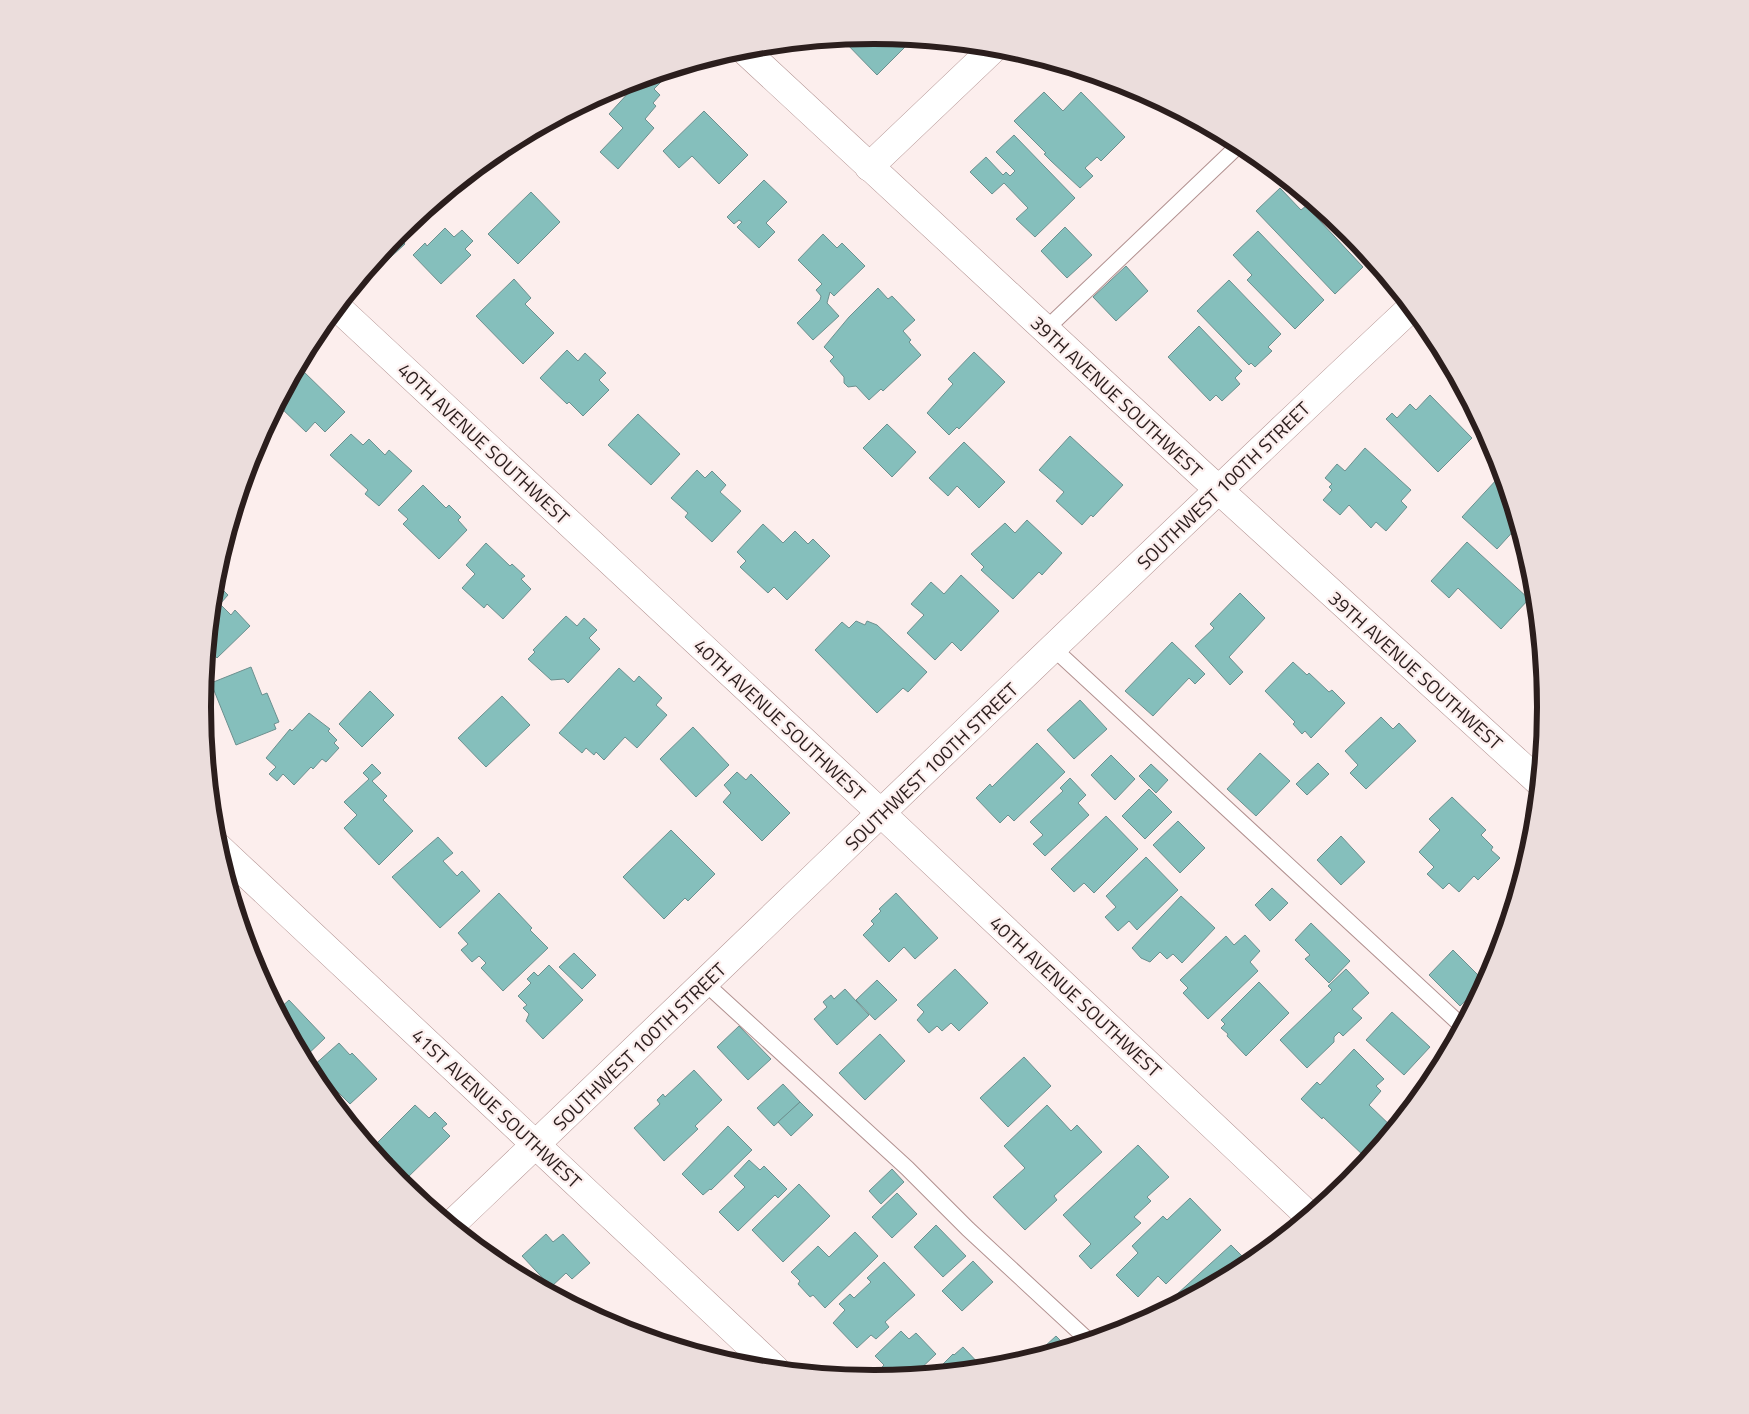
<svg xmlns="http://www.w3.org/2000/svg" width="1749" height="1414" font-family="'Titillium Web',sans-serif">
<rect width="100%" height="100%" fill="#fceeed"/>
<g fill="#85bfbc" stroke="#6c908f">
<path d="M 875,35 L 913,39 L 877,75 L 841,38 Z"/>
<path d="M 656,75 L 662,81 L 654,89 L 660,95 L 653,103 L 656,106 L 645,119 L 654,128 L 618,169 L 600,152 L 623,128 L 609,114 L 641,79 Z"/>
<path d="M 1044,92 L 1063,111 L 1081,92 L 1125,137 L 1101,161 L 1097,157 L 1085,168 L 1093,176 L 1080,188 L 1051,161 L 1044,154 L 1046,153 L 1014,121 Z"/>
<path d="M 704,111 L 748,155 L 719,184 L 692,156 L 679,168 L 663,151 Z"/>
<path d="M 1014,135 L 1075,198 L 1035,237 L 1016,219 L 1028,208 L 1004,183 L 992,194 L 970,172 L 986,157 L 1003,175 L 1006,172 L 1010,176 L 1015,171 L 996,152 Z"/>
<path d="M 764,180 L 787,202 L 766,223 L 775,232 L 759,248 L 737,227 L 742,222 L 739,220 L 734,224 L 727,217 Z"/>
<path d="M 1280,188 L 1301,210 L 1306,206 L 1363,267 L 1335,294 L 1256,211 Z"/>
<path d="M 531,192 L 560,222 L 518,264 L 488,234 Z"/>
<path d="M 1065,227 L 1092,255 L 1067,278 L 1041,251 Z"/>
<path d="M 445,228 L 454,237 L 462,230 L 473,241 L 465,249 L 471,255 L 441,284 L 413,255 L 425,243 L 427,246 Z"/>
<path d="M 1258,231 L 1324,300 L 1295,329 L 1247,280 L 1252,275 L 1233,255 Z"/>
<path d="M 823,234 L 837,248 L 842,243 L 865,266 L 834,296 L 830,292 L 827,303 L 839,316 L 813,340 L 797,323 L 820,300 L 821,296 L 816,290 L 822,284 L 798,260 Z"/>
<path d="M 397,235 L 405,244 L 380,267 L 375,262 Z"/>
<path d="M 1126,266 L 1148,291 L 1116,321 L 1093,297 Z"/>
<path d="M 514,279 L 531,298 L 525,304 L 554,333 L 523,364 L 476,316 Z"/>
<path d="M 1229,280 L 1281,334 L 1268,347 L 1272,351 L 1255,367 L 1251,363 L 1249,365 L 1197,311 Z"/>
<path d="M 878,288 L 888,299 L 892,296 L 915,320 L 903,331 L 911,340 L 909,342 L 921,355 L 883,391 L 881,389 L 869,400 L 856,386 L 848,387 L 844,383 L 844,377 L 830,361 L 834,357 L 824,347 L 849,317 Z"/>
<path d="M 1199,326 L 1242,371 L 1235,378 L 1240,384 L 1222,401 L 1216,395 L 1210,401 L 1168,357 Z"/>
<path d="M 567,350 L 578,361 L 585,353 L 606,373 L 599,380 L 609,390 L 583,416 L 569,402 L 567,404 L 540,378 Z"/>
<path d="M 974,352 L 1005,382 L 959,429 L 957,427 L 949,435 L 927,413 L 953,384 L 948,379 Z"/>
<path d="M 301,369 L 345,412 L 325,432 L 315,422 L 306,432 L 278,405 L 295,373 L 296,374 Z"/>
<path d="M 1430,395 L 1472,438 L 1438,472 L 1386,419 L 1392,413 L 1397,418 L 1410,404 L 1416,410 Z"/>
<path d="M 638,414 L 680,454 L 651,485 L 608,445 Z"/>
<path d="M 887,424 L 916,452 L 892,477 L 863,448 Z"/>
<path d="M 351,434 L 363,445 L 369,439 L 385,455 L 389,450 L 412,471 L 379,506 L 365,494 L 368,490 L 330,455 Z"/>
<path d="M 1070,436 L 1123,485 L 1093,517 L 1091,515 L 1082,525 L 1056,501 L 1064,492 L 1039,470 Z"/>
<path d="M 964,442 L 1005,482 L 979,508 L 957,486 L 948,496 L 929,478 Z"/>
<path d="M 1365,448 L 1411,490 L 1401,501 L 1407,507 L 1386,531 L 1376,522 L 1371,528 L 1349,505 L 1340,515 L 1323,500 L 1332,490 L 1329,487 L 1332,484 L 1325,478 L 1337,464 L 1345,471 Z"/>
<path d="M 697,470 L 705,478 L 712,471 L 726,485 L 720,492 L 741,511 L 712,542 L 685,517 L 688,513 L 671,498 Z"/>
<path d="M 1498,478 L 1506,485 L 1518,526 L 1497,549 L 1462,517 Z"/>
<path d="M 423,485 L 446,508 L 449,505 L 461,517 L 458,520 L 467,530 L 439,559 L 403,524 L 408,519 L 398,510 Z"/>
<path d="M 1027,520 L 1062,553 L 1042,575 L 1039,572 L 1013,599 L 981,570 L 984,567 L 971,554 L 1005,523 L 1015,533 Z"/>
<path d="M 763,524 L 783,543 L 795,531 L 808,544 L 813,539 L 830,556 L 787,600 L 774,587 L 768,593 L 740,567 L 746,561 L 737,552 Z"/>
<path d="M 1467,542 L 1529,599 L 1501,629 L 1458,588 L 1449,598 L 1431,581 Z"/>
<path d="M 486,543 L 510,566 L 512,564 L 525,576 L 521,579 L 531,589 L 503,619 L 487,604 L 484,608 L 462,588 L 475,574 L 466,565 Z"/>
<path d="M 961,575 L 999,611 L 961,651 L 952,642 L 935,660 L 907,633 L 924,615 L 911,604 L 931,582 L 944,594 Z"/>
<path d="M 215,582 L 228,595 L 220,604 L 231,615 L 235,610 L 250,626 L 217,658 L 208,649 Z"/>
<path d="M 1240,593 L 1265,618 L 1229,657 L 1243,672 L 1230,685 L 1195,646 L 1214,628 L 1210,624 Z"/>
<path d="M 566,616 L 577,626 L 584,618 L 597,630 L 589,638 L 600,649 L 568,683 L 564,679 L 551,680 L 528,659 L 535,652 L 533,650 Z"/>
<path d="M 856,621 L 865,625 L 867,621 L 877,625 L 927,672 L 908,692 L 903,688 L 877,713 L 815,650 L 842,622 L 849,628 Z"/>
<path d="M 1172,642 L 1205,674 L 1195,684 L 1189,678 L 1153,716 L 1125,691 Z"/>
<path d="M 1293,662 L 1307,675 L 1309,673 L 1329,692 L 1332,690 L 1345,703 L 1311,738 L 1305,731 L 1302,734 L 1293,724 L 1295,722 L 1265,691 Z"/>
<path d="M 251,667 L 262,695 L 267,693 L 279,722 L 274,724 L 276,729 L 236,745 L 211,683 Z"/>
<path d="M 619,668 L 634,682 L 639,676 L 662,698 L 656,705 L 667,715 L 637,748 L 625,737 L 604,760 L 596,752 L 594,755 L 586,748 L 582,753 L 559,733 Z"/>
<path d="M 370,691 L 394,715 L 362,747 L 339,724 Z"/>
<path d="M 502,696 L 530,725 L 486,767 L 458,738 Z"/>
<path d="M 1080,700 L 1107,729 L 1074,759 L 1047,730 Z"/>
<path d="M 309,713 L 330,729 L 328,731 L 337,740 L 334,743 L 339,748 L 326,762 L 322,759 L 313,769 L 311,767 L 294,785 L 283,774 L 277,781 L 269,774 L 276,767 L 266,758 L 290,729 L 292,731 Z"/>
<path d="M 1381,717 L 1393,729 L 1399,723 L 1416,741 L 1366,789 L 1350,773 L 1358,765 L 1345,751 Z"/>
<path d="M 693,727 L 729,765 L 696,797 L 660,759 Z"/>
<path d="M 1037,743 L 1065,772 L 1014,821 L 1008,815 L 1000,823 L 976,798 L 990,784 L 992,787 Z"/>
<path d="M 1260,753 L 1290,781 L 1256,816 L 1227,789 Z"/>
<path d="M 1111,755 L 1135,779 L 1115,800 L 1091,775 Z"/>
<path d="M 1318,763 L 1329,774 L 1307,795 L 1296,784 Z"/>
<path d="M 372,764 L 381,773 L 372,781 L 387,796 L 383,800 L 413,831 L 379,865 L 344,828 L 357,815 L 344,802 L 369,779 L 363,773 Z"/>
<path d="M 1151,764 L 1168,780 L 1156,793 L 1139,776 Z"/>
<path d="M 737,772 L 746,780 L 751,774 L 790,813 L 762,841 L 723,802 L 731,793 L 724,785 Z"/>
<path d="M 1070,778 L 1086,795 L 1078,803 L 1089,815 L 1045,856 L 1033,844 L 1043,835 L 1030,822 L 1063,791 L 1060,788 Z"/>
<path d="M 1149,789 L 1172,812 L 1145,839 L 1122,816 Z"/>
<path d="M 1452,797 L 1486,830 L 1481,835 L 1493,847 L 1491,850 L 1500,858 L 1478,880 L 1474,876 L 1459,892 L 1449,883 L 1443,889 L 1427,874 L 1434,867 L 1419,852 L 1440,830 L 1429,819 Z"/>
<path d="M 1106,816 L 1138,849 L 1094,893 L 1084,883 L 1074,892 L 1051,869 Z"/>
<path d="M 1178,821 L 1205,848 L 1180,873 L 1153,845 Z"/>
<path d="M 671,830 L 715,874 L 688,901 L 685,898 L 664,919 L 623,877 Z"/>
<path d="M 1341,836 L 1365,862 L 1341,885 L 1317,860 Z"/>
<path d="M 438,837 L 453,853 L 443,861 L 457,876 L 462,871 L 480,891 L 440,928 L 392,877 Z"/>
<path d="M 1146,857 L 1178,890 L 1137,930 L 1129,921 L 1118,931 L 1105,917 L 1116,907 L 1106,896 Z"/>
<path d="M 1272,888 L 1288,903 L 1270,921 L 1255,905 Z"/>
<path d="M 1518,891 L 1511,912 L 1504,904 Z"/>
<path d="M 499,893 L 532,928 L 530,930 L 548,948 L 503,991 L 481,968 L 486,963 L 479,956 L 472,962 L 461,950 L 468,944 L 458,933 Z"/>
<path d="M 896,893 L 938,938 L 915,959 L 904,947 L 889,962 L 863,935 L 874,924 L 871,921 L 881,911 L 879,909 Z"/>
<path d="M 1181,896 L 1215,928 L 1182,963 L 1173,954 L 1167,959 L 1160,952 L 1150,962 L 1141,958 L 1132,948 Z"/>
<path d="M 1311,923 L 1350,961 L 1329,983 L 1305,959 L 1310,955 L 1295,940 Z"/>
<path d="M 1245,935 L 1260,951 L 1250,962 L 1258,971 L 1208,1019 L 1183,993 L 1188,988 L 1180,980 L 1226,936 L 1234,945 Z"/>
<path d="M 1453,950 L 1485,982 L 1460,1006 L 1429,975 Z"/>
<path d="M 574,953 L 596,975 L 582,989 L 559,967 Z"/>
<path d="M 549,965 L 583,1000 L 543,1039 L 526,1021 L 529,1014 L 523,1008 L 527,1005 L 518,996 L 531,983 L 527,979 L 534,972 L 538,976 Z"/>
<path d="M 955,969 L 988,1003 L 959,1031 L 951,1023 L 942,1031 L 937,1026 L 929,1033 L 917,1020 L 924,1012 L 917,1005 Z"/>
<path d="M 1346,969 L 1369,993 L 1352,1009 L 1362,1018 L 1343,1036 L 1339,1032 L 1334,1037 L 1334,1042 L 1307,1068 L 1280,1040 L 1332,990 L 1328,986 Z"/>
<path d="M 877,980 L 897,1000 L 875,1020 L 856,1000 Z"/>
<path d="M 1259,982 L 1289,1013 L 1246,1056 L 1227,1036 L 1228,1034 L 1221,1028 L 1225,1024 L 1221,1020 Z"/>
<path d="M 845,989 L 869,1015 L 837,1045 L 814,1019 L 827,1007 L 823,1002 L 831,995 L 834,999 Z"/>
<path d="M 289,1000 L 325,1038 L 304,1058 L 278,1010 Z"/>
<path d="M 1392,1012 L 1430,1047 L 1404,1075 L 1366,1040 Z"/>
<path d="M 739,1026 L 771,1059 L 748,1080 L 717,1047 Z"/>
<path d="M 880,1034 L 905,1061 L 865,1100 L 839,1073 Z"/>
<path d="M 339,1043 L 350,1055 L 352,1053 L 377,1079 L 350,1104 L 336,1090 L 330,1096 L 321,1086 L 325,1081 L 312,1067 Z"/>
<path d="M 1354,1049 L 1384,1079 L 1376,1086 L 1381,1091 L 1369,1105 L 1394,1129 L 1376,1150 L 1374,1148 L 1365,1157 L 1323,1117 L 1322,1119 L 1301,1099 L 1317,1082 L 1320,1085 Z"/>
<path d="M 1024,1057 L 1051,1086 L 1008,1127 L 980,1098 Z"/>
<path d="M 694,1070 L 722,1100 L 695,1126 L 698,1129 L 664,1161 L 634,1128 L 660,1104 L 657,1100 L 663,1094 L 665,1097 Z"/>
<path d="M 783,1084 L 800,1102 L 774,1126 L 757,1108 Z"/>
<path d="M 800,1102 L 813,1115 L 791,1136 L 778,1122 Z"/>
<path d="M 415,1105 L 429,1118 L 435,1112 L 447,1124 L 442,1128 L 450,1136 L 405,1180 L 388,1164 L 393,1159 L 377,1143 Z"/>
<path d="M 1047,1105 L 1071,1131 L 1077,1125 L 1102,1152 L 1054,1196 L 1057,1200 L 1025,1230 L 993,1197 L 1025,1168 L 1004,1146 Z"/>
<path d="M 728,1126 L 752,1150 L 711,1190 L 710,1189 L 703,1195 L 682,1174 Z"/>
<path d="M 1138,1145 L 1169,1177 L 1147,1197 L 1151,1201 L 1134,1217 L 1141,1223 L 1091,1269 L 1079,1256 L 1091,1244 L 1063,1215 Z"/>
<path d="M 749,1160 L 760,1170 L 764,1166 L 787,1189 L 778,1198 L 775,1195 L 738,1231 L 719,1212 L 745,1187 L 734,1176 Z"/>
<path d="M 892,1169 L 904,1182 L 881,1204 L 869,1191 Z"/>
<path d="M 799,1184 L 830,1216 L 783,1262 L 752,1230 Z"/>
<path d="M 897,1193 L 917,1214 L 892,1238 L 872,1217 Z"/>
<path d="M 1190,1198 L 1221,1230 L 1166,1284 L 1158,1276 L 1138,1297 L 1116,1275 L 1138,1253 L 1132,1246 L 1163,1216 L 1167,1220 Z"/>
<path d="M 936,1225 L 966,1256 L 943,1277 L 914,1247 Z"/>
<path d="M 855,1232 L 878,1256 L 825,1308 L 813,1295 L 810,1297 L 798,1284 L 800,1281 L 791,1272 L 818,1246 L 829,1257 Z"/>
<path d="M 546,1234 L 553,1242 L 563,1234 L 590,1263 L 572,1279 L 566,1273 L 551,1287 L 522,1256 Z"/>
<path d="M 1231,1245 L 1250,1264 L 1181,1301 L 1176,1295 Z"/>
<path d="M 973,1261 L 993,1282 L 962,1311 L 942,1291 Z"/>
<path d="M 884,1262 L 915,1295 L 885,1322 L 889,1327 L 876,1339 L 871,1335 L 857,1348 L 833,1323 L 845,1310 L 839,1304 L 850,1294 L 854,1298 L 871,1282 L 867,1278 Z"/>
<path d="M 901,1331 L 909,1339 L 916,1333 L 936,1354 L 914,1375 L 871,1379 L 884,1365 L 875,1356 Z"/>
<path d="M 1056,1336 L 1067,1347 L 1032,1358 Z"/>
<path d="M 963,1347 L 983,1368 L 934,1373 L 953,1354 L 954,1355 Z"/>
</g>
<g fill="none" stroke-linecap="round" stroke-linejoin="round">
<g stroke="#b29190" stroke-width="17">
<g id="service">
<path d="M 1045,330 L 1240,144"/>
<path d="M 1053,648 L 1462,1026"/>
<path d="M 705,983 L 907,1168 L 968,1229 L 1089,1341"/>
</g>
</g>
<g stroke="#b29190" stroke-width="29">
<g id="minor">
<path d="M 742,48 L 1197,470 L 1539,782"/>
<path d="M 869,167 L 995,47"/>
<path d="M 337,307 L 882,814 L 1309,1216"/>
<path d="M 218,847 L 775,1369"/>
</g>
</g>
<g stroke="#b29190" stroke-width="29">
<path id="tertiary" d="M 451,1225 C 772,920 1088,610 1412,307"/>
</g>
<use href="#service" stroke="#fff" stroke-width="15"/>
<use href="#minor" stroke="#fff" stroke-width="28"/>
<use href="#tertiary" stroke="#fff" stroke-width="28"/>
</g>
<g text-anchor="middle" dominant-baseline="central" stroke-width="4.5" stroke-linejoin="round" paint-order="stroke">
<g font-size="19" fill="#2b1e1d" stroke="#fceeed">
<text transform="translate(1117 396) rotate(43)">39TH AVENUE SOUTHWEST</text>
<text transform="translate(484 443) rotate(43)">40TH AVENUE SOUTHWEST</text>
<text transform="translate(1223 485) rotate(-44)">SOUTHWEST 100TH STREET</text>
<text transform="translate(1416 670) rotate(42)">39TH AVENUE SOUTHWEST</text>
<text transform="translate(780 719) rotate(43)">40TH AVENUE SOUTHWEST</text>
<text transform="translate(931 766) rotate(-44)">SOUTHWEST 100TH STREET</text>
<text transform="translate(1076 996) rotate(43)">40TH AVENUE SOUTHWEST</text>
<text transform="translate(639 1046) rotate(-44)">SOUTHWEST 100TH STREET</text>
<text transform="translate(497 1108) rotate(43)">41ST AVENUE SOUTHWEST</text>
</g>
</g>
<path d="M0 0H1749V1414H0ZM211 707a663 663 0 1 1 1326 0a663 663 0 1 1-1326 0Z" fill="#ebdddc" fill-rule="evenodd"/>
<path fill="none" stroke="#2b1e1d" stroke-width="6" d="M211 707a663 663 0 1 1 1326 0a663 663 0 1 1-1326 0Z"/>
</svg>
